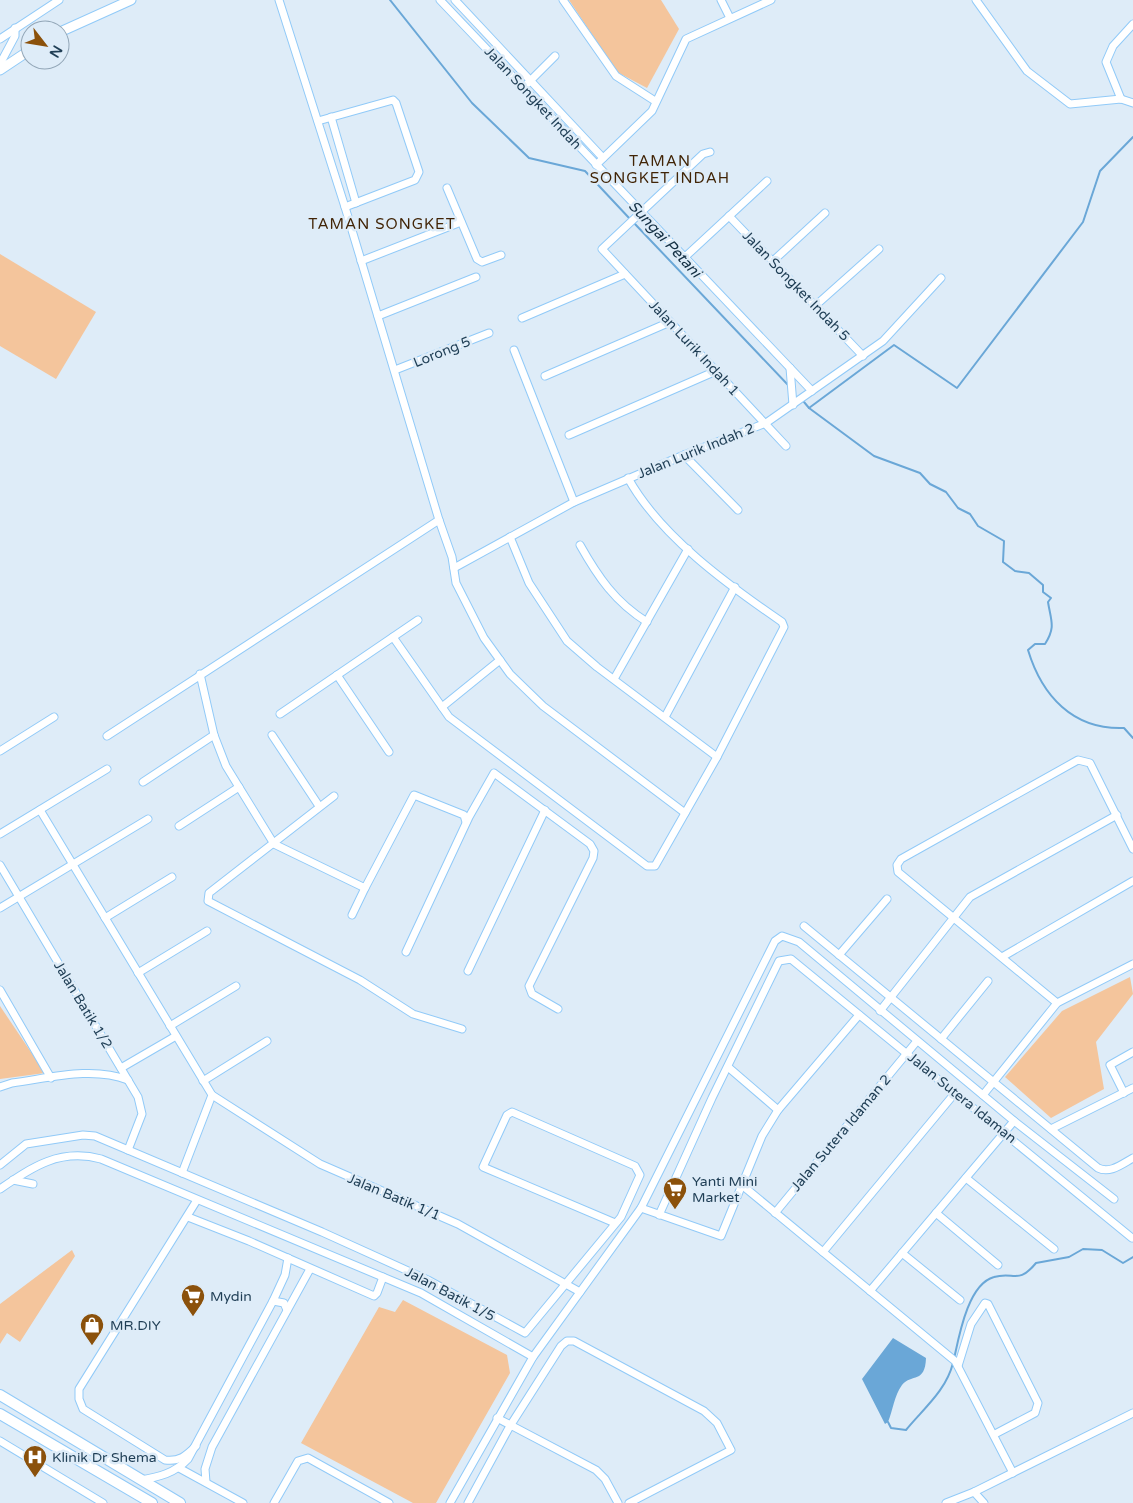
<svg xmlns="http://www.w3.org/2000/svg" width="1133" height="1503" font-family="'Varela Round',sans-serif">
<rect width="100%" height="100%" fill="#deecf8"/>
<g fill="#f4c59c">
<path d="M 569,0 L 661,0 L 679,29 L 647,88 L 617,72 Z"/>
<path d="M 0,254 L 96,312 L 56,379 L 0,346 Z"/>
<path d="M 1130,977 L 1133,994 L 1096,1042 L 1104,1089 L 1051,1118 L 1005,1077 L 1062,1011 Z"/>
<path d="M 0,1006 L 45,1073 L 0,1079 Z"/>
<path d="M 72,1250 L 75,1256 L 20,1342 L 7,1333 L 0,1344 L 0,1304 Z"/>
<path d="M 403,1300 L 507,1355 L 510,1373 L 436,1503 L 413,1503 L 301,1443 L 379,1307 L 395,1312 Z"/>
</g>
<path fill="#6aa7d7" d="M 893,1338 L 926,1358 C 925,1384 912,1373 902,1385 C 894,1396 893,1410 888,1422 L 885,1424 L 862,1379 Z"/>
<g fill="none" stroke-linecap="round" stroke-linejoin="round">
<g stroke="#6aa7d7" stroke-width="2">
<path d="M 390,0 L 472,103 L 529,158 L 585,171 L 630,219"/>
<path d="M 634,223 L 789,386"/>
<path d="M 804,402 L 809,408 L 894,345 L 957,388 L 1083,222 L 1100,171 L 1133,137"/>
<path d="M 809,408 L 874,456 L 920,473 L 930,484 L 946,492 L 958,508 L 970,514 L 978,526 L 1004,541 L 1003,562 L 1015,571 L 1029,573 L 1043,585 L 1043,592 L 1051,598 L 1048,602 C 1051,621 1056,627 1045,644 L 1035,644 L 1028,650 C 1042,696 1073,730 1124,728 L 1133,738"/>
<path d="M 954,1359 C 959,1336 968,1284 994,1277 C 1014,1271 1018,1285 1036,1263 L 1069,1257 L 1083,1249 L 1102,1250 L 1123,1263 L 1133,1257"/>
<path d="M 888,1422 L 891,1428 L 906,1430 C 923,1409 946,1391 953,1363"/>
</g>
<g stroke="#91caf8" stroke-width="9">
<g id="minor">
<path d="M 440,0 L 812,391"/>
<path d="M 455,0 L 603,158"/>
<path d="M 563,0 L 616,76 L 655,101"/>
<path d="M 721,0 L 730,18"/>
<path d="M 976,0 L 1027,71 L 1070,104 L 1121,99 L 1133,103"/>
<path d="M 0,39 L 59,0"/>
<path d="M 0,64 L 15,36 L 15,28"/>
<path d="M 523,88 L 555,56"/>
<path d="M 1121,99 L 1106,62 L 1113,46 L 1133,24"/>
<path d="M 331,117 L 356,203"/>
<path d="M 318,121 L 393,100 L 396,103 L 419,172 L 415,180 L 345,207"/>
<path d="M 710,152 L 703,154 L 602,249 L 786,446"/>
<path d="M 596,165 L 652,111 L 686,39 L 771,0"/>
<path d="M 447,188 L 477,259 L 482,262 L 501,255"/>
<path d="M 729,216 L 863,356"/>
<path d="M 685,257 L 767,181"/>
<path d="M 361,261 L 461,222"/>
<path d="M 773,261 L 825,213"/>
<path d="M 815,306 L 879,249"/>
<path d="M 378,316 L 476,277"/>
<path d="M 522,318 L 625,274"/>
<path d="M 514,350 L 574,502"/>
<path d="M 790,368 L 793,405"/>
<path d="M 395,370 L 489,333"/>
<path d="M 545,376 L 670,322"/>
<path d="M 569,435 L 716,371"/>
<path d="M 684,455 L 738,510"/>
<path d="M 439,520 L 452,557 L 456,583 L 484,638 L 510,674 L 543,706 L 685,813"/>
<path d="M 510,537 L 529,583 L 567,641 L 597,667 L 717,757"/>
<path d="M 580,545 C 598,577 615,602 647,622"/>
<path d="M 454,568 L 574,502 L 684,455 L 766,423 L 883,341 L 941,278"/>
<path d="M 393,637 L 449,717 L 647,866 L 655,866 L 717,757 L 784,627 L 782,622 C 728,585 660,536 628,478"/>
<path d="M 200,674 L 214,735 L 226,766 L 274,844 L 365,888 L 414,795 L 464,815 L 466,822"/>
<path d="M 337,675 L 389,752"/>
<path d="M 614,679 L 688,549"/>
<path d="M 442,707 L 500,660"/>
<path d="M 280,714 L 418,620"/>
<path d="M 665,717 L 735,587"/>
<path d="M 272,735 L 319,806"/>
<path d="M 107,736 L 439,520 L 345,207 L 279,0"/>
<path d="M 0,751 L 54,717"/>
<path d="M 143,782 L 214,735"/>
<path d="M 334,796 L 209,893 L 208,901 L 360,980 L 413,1014 L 462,1029"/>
<path d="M 40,810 L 212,1095 L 320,1164 L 458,1224 L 580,1292"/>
<path d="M 179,826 L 239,787"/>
<path d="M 0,834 L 107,769"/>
<path d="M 0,865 L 138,1097 L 142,1114 L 128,1150"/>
<path d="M 0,908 L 148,819"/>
<path d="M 352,915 L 365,888"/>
<path d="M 105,918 L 172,877"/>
<path d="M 804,926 L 1098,1168 C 1110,1174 1122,1164 1133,1158"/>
<path d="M 406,952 L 469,817 L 494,773 L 590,844 L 594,851 L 593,858 L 529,986 L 532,994 L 558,1009"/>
<path d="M 839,955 L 887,899"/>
<path d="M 1002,957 L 1133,881"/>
<path d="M 468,971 L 545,810"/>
<path d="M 138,973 L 207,931"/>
<path d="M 0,990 L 51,1078"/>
<path d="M 1057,1003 L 898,872 L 897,865 L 901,859 L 1078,760 L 1090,763 L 1133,849"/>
<path d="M 880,1011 L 970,897 L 1117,815"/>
<path d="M 170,1026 L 236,986"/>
<path d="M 941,1039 L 988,981"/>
<path d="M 728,1067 L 778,1110"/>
<path d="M 121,1068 L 176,1036"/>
<path d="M 203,1081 L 267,1041"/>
<path d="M 0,1087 L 12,1083 C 50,1078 92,1066 128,1080"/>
<path d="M 1124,1093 L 1110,1065 L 1133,1052"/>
<path d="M 983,1095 L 1057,1003 L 1133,964"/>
<path d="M 1051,1129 L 1133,1088"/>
<path d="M 0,1165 L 26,1144 L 83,1135 L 95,1136 L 322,1232 L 428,1280 L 525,1333 L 621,1217 L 640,1175 L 635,1166 L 512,1112 L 507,1115 L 483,1167 L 615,1223"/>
<path d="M 182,1173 L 212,1095"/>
<path d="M 966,1178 L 1054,1249"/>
<path d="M 13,1180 L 33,1184"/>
<path d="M 743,1186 L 955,1361 L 1013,1473"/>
<path d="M 0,1189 C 32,1167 60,1148 101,1159 L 421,1293 L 533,1357"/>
<path d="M 641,1208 L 721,1236 L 762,1136 L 778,1110 L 859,1015"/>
<path d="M 775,1213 L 917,1041"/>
<path d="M 936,1213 L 998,1265"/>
<path d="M 659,1215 L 712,1098 L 779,961 L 791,959 L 1132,1238"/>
<path d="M 188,1217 L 249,1241 L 374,1296 L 377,1293 L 383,1277"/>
<path d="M 823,1252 L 955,1093"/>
<path d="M 902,1253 L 960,1300"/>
<path d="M 870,1291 L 1014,1121"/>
<path d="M 273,1301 L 284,1303 L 287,1310"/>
<path d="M 958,1366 L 971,1324 L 985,1303 L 988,1304 L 1038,1403 L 1035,1413 L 995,1434"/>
<path d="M 497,1418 L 596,1470 L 605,1479 L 618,1503"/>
<path d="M 0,1441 L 103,1503"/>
<path d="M 196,1446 C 186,1456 179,1462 165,1460 L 83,1409 L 79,1399 L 79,1389 L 197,1200"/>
<path d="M 179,1468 L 243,1503"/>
<path d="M 141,1480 C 159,1477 175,1473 188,1459 L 273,1301 L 285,1275 L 288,1258"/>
<path d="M 206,1482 L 205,1469 L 212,1447 L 310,1269"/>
<path d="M 974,1492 L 984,1503"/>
<path d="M 274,1503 L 298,1461 L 308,1458 L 389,1503"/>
<path d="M 450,1503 L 533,1357 L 641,1208 L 775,941 L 782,936 L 799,942 L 1014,1121 L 1114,1199"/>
<path d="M 468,1503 L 510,1426 L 561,1346 L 567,1341 L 574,1341 L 704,1411 L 717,1423 L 731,1450 L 629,1503"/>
<path d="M 946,1503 L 974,1492 L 1133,1413"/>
</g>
</g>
<g stroke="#91caf8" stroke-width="11">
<g id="major">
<path d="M 60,32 L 131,0"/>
<path d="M 0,70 L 30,50"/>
</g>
</g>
<g stroke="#91caf8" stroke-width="12">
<g id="highway">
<path d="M 0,1395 L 180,1503"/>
<path d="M 0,1414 L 152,1503"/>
</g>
</g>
<use href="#minor" stroke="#fff" stroke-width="7"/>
<use href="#major" stroke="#fff" stroke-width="9"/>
<use href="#highway" stroke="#fff" stroke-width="10"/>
</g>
<defs>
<g id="supermarket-pin" transform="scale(1.25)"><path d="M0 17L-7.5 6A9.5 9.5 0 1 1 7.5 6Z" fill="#8b510b" stroke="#deecf8"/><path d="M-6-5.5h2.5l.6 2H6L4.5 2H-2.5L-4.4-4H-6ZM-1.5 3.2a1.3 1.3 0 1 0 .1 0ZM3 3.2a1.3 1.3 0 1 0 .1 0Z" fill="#fff"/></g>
<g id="shop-pin" transform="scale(1.25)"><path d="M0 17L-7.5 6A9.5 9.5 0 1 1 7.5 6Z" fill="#8b510b" stroke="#deecf8"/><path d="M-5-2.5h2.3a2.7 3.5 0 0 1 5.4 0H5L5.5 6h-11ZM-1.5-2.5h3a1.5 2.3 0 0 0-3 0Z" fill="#fff"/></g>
<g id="hospital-pin" transform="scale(1.25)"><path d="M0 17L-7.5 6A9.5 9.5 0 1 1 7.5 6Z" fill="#8b510b" stroke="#deecf8"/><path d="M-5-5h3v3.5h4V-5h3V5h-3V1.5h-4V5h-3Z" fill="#fff"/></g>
</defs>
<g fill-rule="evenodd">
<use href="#supermarket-pin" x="675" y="1189"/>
<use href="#supermarket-pin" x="193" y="1296"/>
<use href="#shop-pin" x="92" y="1325"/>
<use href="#hospital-pin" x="35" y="1457"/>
</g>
<g text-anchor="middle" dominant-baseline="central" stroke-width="5" stroke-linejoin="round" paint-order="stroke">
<g font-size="14" fill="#1f3e55" stroke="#deecf8">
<text transform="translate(533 98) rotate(47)">Jalan Songket Indah</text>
<text transform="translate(796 286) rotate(46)">Jalan Songket Indah 5</text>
<text transform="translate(694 348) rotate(47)">Jalan Lurik Indah 1</text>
<text transform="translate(442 352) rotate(-22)">Lorong 5</text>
<text transform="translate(696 451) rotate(-22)">Jalan Lurik Indah 2</text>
<text transform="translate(83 1005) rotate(59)">Jalan Batik 1/2</text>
<text transform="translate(962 1098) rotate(39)">Jalan Sutera Idaman</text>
<text transform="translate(841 1133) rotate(-50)">Jalan Sutera Idaman 2</text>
<text transform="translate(394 1197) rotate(23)">Jalan Batik 1/1</text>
<text transform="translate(450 1294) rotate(28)">Jalan Batik 1/5</text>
</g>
<g font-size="14" fill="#1f3e55" stroke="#deecf8" text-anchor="start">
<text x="692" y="1181">Yanti Mini<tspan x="692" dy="16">Market</tspan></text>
<text x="210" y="1296">Mydin</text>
<text x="110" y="1325">MR.DIY</text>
<text x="52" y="1457">Klinik Dr Shema</text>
</g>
<g font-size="15" letter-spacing="1" fill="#412406" stroke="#deecf8">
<text x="660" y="161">TAMAN<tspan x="660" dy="17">SONGKET INDAH</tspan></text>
<text x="382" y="224">TAMAN SONGKET</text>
</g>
<g font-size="15" font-style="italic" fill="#132f43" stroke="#deecf8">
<text transform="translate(665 239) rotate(47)">Sungai Petani</text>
</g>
</g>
<g transform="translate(45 45) rotate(121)"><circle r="24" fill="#deecf8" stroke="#92a6b7"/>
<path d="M0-4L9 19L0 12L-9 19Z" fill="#8b510b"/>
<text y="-8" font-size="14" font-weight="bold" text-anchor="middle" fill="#1f3e55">N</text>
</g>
</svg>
